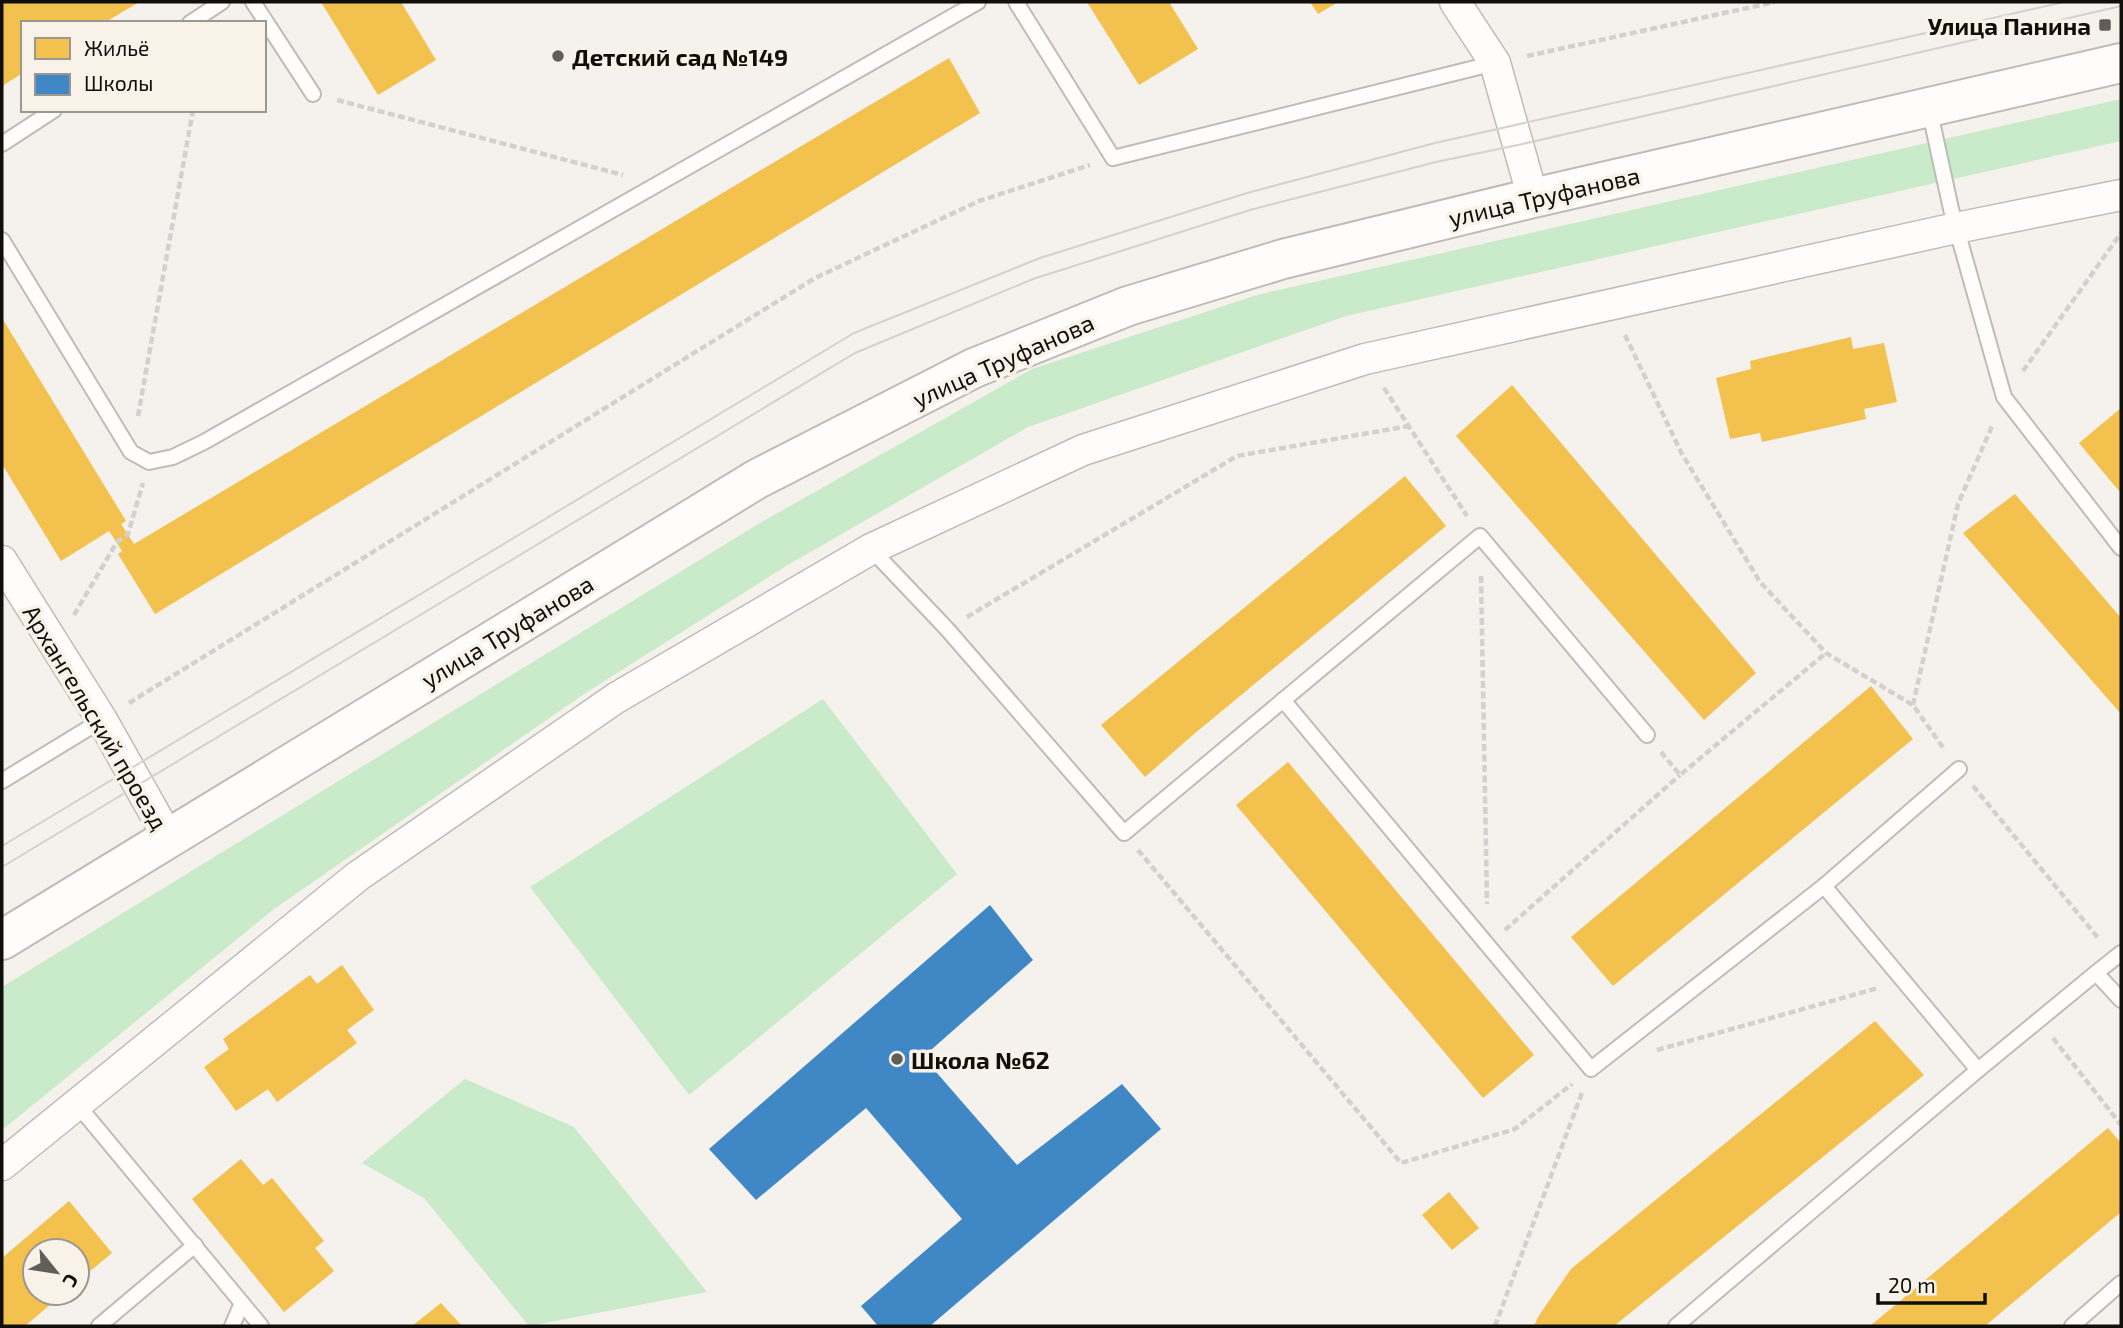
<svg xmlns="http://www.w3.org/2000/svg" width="2123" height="1328" font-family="'Exo 2',sans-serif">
<rect width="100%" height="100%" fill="#f5f1ec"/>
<g fill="#c9ebc9">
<path d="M 2121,99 L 2121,141 L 1346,316 L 1028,427 L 786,566 L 584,694 L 274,909 L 2,1130 L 2,987 L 760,523 L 1032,369 L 1257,295 Z"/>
<path d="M 823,699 L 957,874 L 689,1095 L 530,887 Z"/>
<path d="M 465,1079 L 574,1127 L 707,1292 L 529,1326 L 424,1198 L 362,1163 Z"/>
</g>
<g fill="#f2c14e">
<path d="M 2,2 L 139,2 L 104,23 L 23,23 L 23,73 L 2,86 Z"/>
<path d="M 321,2 L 401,2 L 436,60 L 378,95 Z"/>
<path d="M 1087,2 L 1169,2 L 1198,49 L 1139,85 Z"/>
<path d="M 1310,2 L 1338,2 L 1318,14 Z"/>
<path d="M 949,58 L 980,113 L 155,614 L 118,554 L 122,551 L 109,531 L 61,561 L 2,464 L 2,318 L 126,521 L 121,524 L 134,544 Z"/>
<path d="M 1851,337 L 1853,349 L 1884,343 L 1897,402 L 1864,409 L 1866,419 L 1762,442 L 1760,433 L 1730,439 L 1716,378 L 1751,369 L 1750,361 Z"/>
<path d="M 1512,385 L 1756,673 L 1704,720 L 1456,436 Z"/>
<path d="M 2121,408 L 2121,489 L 2119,491 L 2079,443 Z"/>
<path d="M 1405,476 L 1446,526 L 1194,734 L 1145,777 L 1101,725 Z"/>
<path d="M 2015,494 L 2121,618 L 2121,714 L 1963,533 Z"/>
<path d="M 1871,686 L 1913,739 L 1613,986 L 1571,937 Z"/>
<path d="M 1288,762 L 1534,1055 L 1483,1098 L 1236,805 Z"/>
<path d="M 342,965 L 374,1010 L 347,1030 L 357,1043 L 277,1102 L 268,1089 L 236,1111 L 204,1067 L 229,1049 L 223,1039 L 310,975 L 317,984 Z"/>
<path d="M 1875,1021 L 1924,1075 L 1614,1326 L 1534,1326 L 1538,1317 L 1571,1269 Z"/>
<path d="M 2108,1128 L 2121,1143 L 2121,1212 L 2010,1305 L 1985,1326 L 1870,1326 Z"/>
<path d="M 241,1159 L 263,1185 L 272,1178 L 324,1241 L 315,1248 L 334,1271 L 284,1312 L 192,1199 Z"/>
<path d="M 1449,1192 L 1479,1228 L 1452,1250 L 1422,1215 Z"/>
<path d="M 69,1201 L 112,1253 L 77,1282 L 77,1251 L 35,1251 L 35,1293 L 64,1293 L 25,1326 L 2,1326 L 2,1258 Z"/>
<path d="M 441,1303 L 462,1326 L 412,1326 Z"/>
</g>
<path fill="#3f88c5" d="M 990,905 L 1033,960 L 923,1057 L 1017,1165 L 1122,1084 L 1161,1129 L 930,1326 L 878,1326 L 861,1306 L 962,1219 L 866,1108 L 756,1200 L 709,1149 Z"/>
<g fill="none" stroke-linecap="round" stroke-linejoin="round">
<g stroke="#bfbcb8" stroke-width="18">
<g id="lane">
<path d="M 253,2 L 313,94"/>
<path d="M 1016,2 L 1113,158 L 1495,63"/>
<path d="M 190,23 L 222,2"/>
<path d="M 1929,108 L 1951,209 L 2004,397 L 2121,548"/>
<path d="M 2,144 L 54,110"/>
<path d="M 2,240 L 131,452 L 149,462 L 173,457 L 204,442 L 978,2"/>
<path d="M 871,549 L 947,629 L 1124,833 L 1480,536 L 1647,735"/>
<path d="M 1283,700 L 1591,1069 L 1824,886 L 1978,1070"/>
<path d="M 2,781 L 102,720"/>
<path d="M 1824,886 L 1959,769"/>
<path d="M 2121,953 L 2096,973 L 2121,1000"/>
<path d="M 76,1103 L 261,1326"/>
<path d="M 99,1326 L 195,1245"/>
<path d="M 232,1326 L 242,1303"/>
<path d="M 1676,1326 L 1978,1070 L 2096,973"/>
<path d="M 2072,1326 L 2121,1283"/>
</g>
</g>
<g stroke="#bfbcb8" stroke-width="33">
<g id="street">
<path d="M 1455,2 L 1495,63 L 1533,198"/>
<path d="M 2,561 L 102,720 L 169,839"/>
<path d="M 2,1165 L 358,876 L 616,698 L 871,549 L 1083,450 L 1365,359 L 1956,228 L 2121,195"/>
</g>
</g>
<g stroke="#bfbcb8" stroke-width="42">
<path id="secondary" d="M 2,940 L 757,479 L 974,368 L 1128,306 L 1283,259 L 1533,198 L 2121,63"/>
</g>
<g stroke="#d2d1cf" stroke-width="4.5" stroke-dasharray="7 3.5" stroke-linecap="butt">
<path d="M 1527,56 L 1775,2"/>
<path d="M 337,100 L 623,175"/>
<path d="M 1625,335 L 1682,454 L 1760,582 L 1826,653 L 1913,705 L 1944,749"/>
<path d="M 2023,371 L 2121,233"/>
<path d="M 1384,388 L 1467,516"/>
<path d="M 138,416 L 193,110"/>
<path d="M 1481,576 L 1487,904"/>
<path d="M 74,615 L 117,542 L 128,534 L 143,483"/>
<path d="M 967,617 L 1237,456 L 1409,426"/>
<path d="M 129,703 L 815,278 L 979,201 L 1090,165"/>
<path d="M 1913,705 L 1958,504 L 1993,424"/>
<path d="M 1661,752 L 1680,775 L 1826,653"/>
<path d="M 1973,786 L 2099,939"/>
<path d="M 1138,850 L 1401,1163 L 1515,1129 L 1572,1084"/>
<path d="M 1505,930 L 1680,775"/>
<path d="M 2053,1038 L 2121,1125"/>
<path d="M 1657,1050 L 1878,988"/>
<path d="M 1495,1326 L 1583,1090"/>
</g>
<use href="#lane" stroke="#fefdfc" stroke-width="14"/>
<use href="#street" stroke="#fefdfc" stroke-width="30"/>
<use href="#secondary" stroke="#fefdfc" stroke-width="38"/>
<g stroke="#d2d2d0" stroke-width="2">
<path d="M 2,846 L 854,333 L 1040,258 L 1247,193 L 1435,143 L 2064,2"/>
<path d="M 2,867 L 855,353 L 1033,279 L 1250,210 L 1436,162 L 1518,145 L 2121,6"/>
</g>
</g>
<g fill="#615e5a" stroke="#f9f2e8" stroke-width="2.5">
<rect x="2098" y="18" width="14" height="14" rx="3.5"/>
<circle cx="558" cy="56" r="7"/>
<circle cx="897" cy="1059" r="7"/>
</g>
<g text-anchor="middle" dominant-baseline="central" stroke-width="7" stroke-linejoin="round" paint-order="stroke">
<g font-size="24" font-weight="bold" fill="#110f0c" stroke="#f9f2e8" text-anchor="start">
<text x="2091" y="25" text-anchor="end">Улица Панина</text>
<text x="572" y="56">Детский сад №149</text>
<text x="911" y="1059">Школа №62</text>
</g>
<g font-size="24" fill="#110f0c" stroke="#f9f2e8">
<text transform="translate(1544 196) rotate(-13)">улица Труфанова</text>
<text transform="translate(1003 360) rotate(-24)">улица Труфанова</text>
<text transform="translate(507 631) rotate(-31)">улица Труфанова</text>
<text transform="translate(96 717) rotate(59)">Архангельский проезд</text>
</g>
</g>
<rect width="2123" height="1328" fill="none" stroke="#110f0c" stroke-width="7"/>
<rect x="21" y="21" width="245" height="91" fill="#f9f2e8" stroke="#9c9790" stroke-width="2"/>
<rect x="35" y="38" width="35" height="21" fill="#f2c14e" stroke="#9c9790" stroke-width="2"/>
<text x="84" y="56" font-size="21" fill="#110f0c">Жильё</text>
<rect x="35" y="74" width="35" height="21" fill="#3f88c5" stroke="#9c9790" stroke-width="2"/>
<text x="84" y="91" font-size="21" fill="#110f0c">Школы</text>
<g transform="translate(56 1272) rotate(120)"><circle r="33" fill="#f9f2e8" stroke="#9c9790" stroke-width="2"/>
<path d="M0-5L12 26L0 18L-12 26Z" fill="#615e5a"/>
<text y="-10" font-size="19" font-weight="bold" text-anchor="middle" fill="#110f0c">С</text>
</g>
<path d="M1878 1293v10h107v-10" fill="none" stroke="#110f0c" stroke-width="3.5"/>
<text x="1888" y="1293" font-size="21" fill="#110f0c" stroke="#f9f2e8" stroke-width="5" paint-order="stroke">20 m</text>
</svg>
